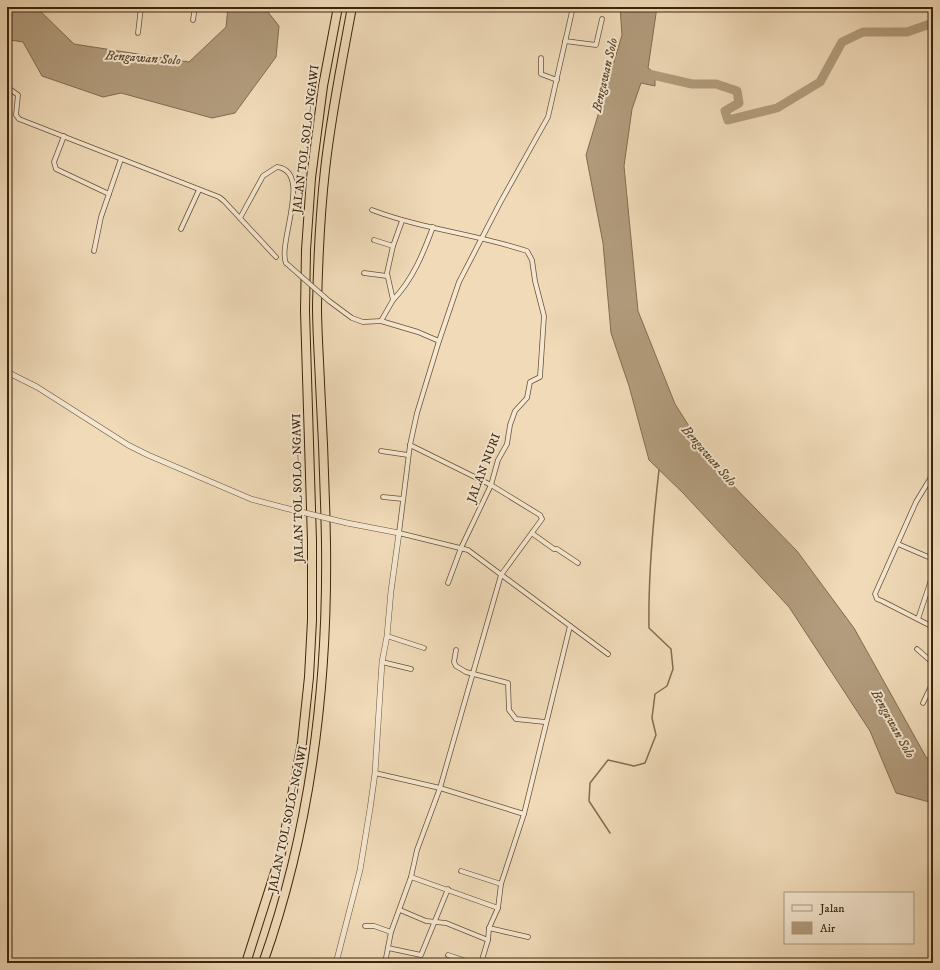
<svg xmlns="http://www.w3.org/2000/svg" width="940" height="970" font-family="'IM FELL DW Pica',serif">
<rect width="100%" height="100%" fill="#f0dab8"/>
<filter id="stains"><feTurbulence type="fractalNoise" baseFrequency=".005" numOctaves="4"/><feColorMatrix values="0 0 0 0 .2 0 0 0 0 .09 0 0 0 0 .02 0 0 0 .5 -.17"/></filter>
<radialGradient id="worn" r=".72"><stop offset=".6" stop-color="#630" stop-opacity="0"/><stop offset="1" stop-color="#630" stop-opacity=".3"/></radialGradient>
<g fill="#b29c7d" stroke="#826c4f">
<path d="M 7,7 L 36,7 L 74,44 L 189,62 L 226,27 L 228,7 L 264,7 L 279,26 L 276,57 L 235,113 L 212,118 L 121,93 L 103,97 L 42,76 L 23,42 L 10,40 L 7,36 Z"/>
<path d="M 620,7 L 657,7 L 648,68 L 655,73 L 655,86 L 641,83 L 632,109 L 624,166 L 638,311 L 675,404 L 715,467 L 797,551 L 854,628 L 926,757 L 933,762 L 933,803 L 896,793 L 870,731 L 789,607 L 683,493 L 649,460 L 629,386 L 611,333 L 603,243 L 586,155 L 622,35 Z"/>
</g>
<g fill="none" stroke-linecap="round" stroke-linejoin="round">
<path stroke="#826c4f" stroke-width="1.5" d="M 610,833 L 589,801 L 590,783 L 608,760 L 634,766 L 645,763 L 656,735 L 652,718 L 655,694 L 667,686 L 673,669 L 671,649 L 649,628 C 648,575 653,522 659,470"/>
<path stroke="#b29c7d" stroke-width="9" d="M 644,73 L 692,84 L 716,84 L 737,91 L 739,103 L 725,111 L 728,120 L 777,108 L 820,82 L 842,42 L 863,32 L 907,32 L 933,23"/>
<g stroke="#685236" stroke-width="5.5">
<g id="minor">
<path d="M 573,7 L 548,117 L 500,203 L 459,282 L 439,341 L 417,413 L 410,445 L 399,533 L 468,550 L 608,654"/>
<path d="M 193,20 L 195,7"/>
<path d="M 138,33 L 141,7"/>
<path d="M 565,41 L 596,45 L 602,19"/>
<path d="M 541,58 L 541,74 L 557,80"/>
<path d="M 7,87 L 18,95 L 16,115 L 19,119 L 219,197 L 224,201 L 276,257"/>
<path d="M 64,136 L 54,162 L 56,169 L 109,194"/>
<path d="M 372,210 C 422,229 476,234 527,251 L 532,260 L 535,281 L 544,316 L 540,377 L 530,382 L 527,398 L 515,411 L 510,425 L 507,444 L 498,460 L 491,485 L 461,548 L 448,583"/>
<path d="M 240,218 L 263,176 L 277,167 C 313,171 277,244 286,263"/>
<path d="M 181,229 L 199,190"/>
<path d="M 374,240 L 393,246"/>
<path d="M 94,251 L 101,217 L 121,159"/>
<path d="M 364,273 L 387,276"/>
<path d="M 393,300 C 413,279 423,254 433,227"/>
<path d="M 329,301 L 352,318 L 363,322 L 381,321 L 418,332 L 439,341"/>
<path d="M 381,321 L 393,300 L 387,273 L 393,246 L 402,221"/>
<path d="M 381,451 L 408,455"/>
<path d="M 933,474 L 916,502 L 875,594 L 877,599 L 882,601 L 933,627"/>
<path d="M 383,497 L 403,499"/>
<path d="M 533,534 L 554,549 L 557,549 L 578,563"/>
<path d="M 898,544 L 933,559"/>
<path d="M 918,619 L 933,574"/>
<path d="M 387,636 L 424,648"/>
<path d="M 917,649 L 933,663"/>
<path d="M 456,650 L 454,662 L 456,666 L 466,672 L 508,683 L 509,710 L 516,719 L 545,722"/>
<path d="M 382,662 L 411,669"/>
<path d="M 923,703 L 933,682"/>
<path d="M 375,773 L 440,788 L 524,814"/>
<path d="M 461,871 L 501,884"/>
<path d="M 411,877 L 498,908"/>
<path d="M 400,910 L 426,921 L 446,923 L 488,940"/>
<path d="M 365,926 L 374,926 L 391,932"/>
<path d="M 489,928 L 528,937"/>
<path d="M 388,948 L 421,955 L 448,889"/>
<path d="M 448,955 L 472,963"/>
<path d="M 385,963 L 391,932 L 411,877 L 417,850 L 440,788 L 501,575 L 542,519 L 540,515 L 491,485 L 410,445"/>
<path d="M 481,963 L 488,940 L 489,928 L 498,908 L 501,884 L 524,814 L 570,626"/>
</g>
</g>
<g stroke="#685236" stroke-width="6">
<g id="tertiary">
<path d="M 7,372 L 37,387 L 128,445 L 148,455 L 251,499 L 285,508"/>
<path d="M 336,963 L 360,870 L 370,809 L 375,773 L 382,662 L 387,636 L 391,591 L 399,533 L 347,523"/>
</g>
</g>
<g stroke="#3b250b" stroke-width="10">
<g id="motorway">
<path d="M 246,963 L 281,853 L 302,743 L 309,677 L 312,620 L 312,541 L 305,311 L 306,250 L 311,178 L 323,86 L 338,7"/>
<path d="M 263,963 C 311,828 328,686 326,543 C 325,490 323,436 320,383 C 319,357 317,331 317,305 C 318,260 320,215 325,170 C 331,115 342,61 352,7"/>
</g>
</g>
<use href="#minor" stroke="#f5e7d1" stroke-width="4"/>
<use href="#tertiary" stroke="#f5e7d1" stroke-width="5"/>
<use href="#motorway" stroke="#f0dab8" stroke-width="8"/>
<g stroke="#685236" stroke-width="5.5" stroke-linecap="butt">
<path id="minor-bridge" d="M 286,263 L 329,301"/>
</g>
<g stroke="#685236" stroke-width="6" stroke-linecap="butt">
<path id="tertiary-bridge" d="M 285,508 L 347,523"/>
</g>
<use href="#minor-bridge" stroke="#f5e7d1" stroke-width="4"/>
<use href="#tertiary-bridge" stroke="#f5e7d1" stroke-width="5"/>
</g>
<g text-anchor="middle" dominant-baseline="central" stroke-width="4" stroke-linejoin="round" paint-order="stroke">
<g font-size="12" fill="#3b250b" stroke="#f5e7d1">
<text transform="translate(306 139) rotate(-83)">JALAN TOL SOLO–NGAWI</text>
<text transform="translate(484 468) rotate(-69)">JALAN NURI</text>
<text transform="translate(298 488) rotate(-91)">JALAN TOL SOLO–NGAWI</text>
<text transform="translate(288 819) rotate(-78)">JALAN TOL SOLO–NGAWI</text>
</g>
<g font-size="13" font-style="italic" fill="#5f492d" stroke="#f5e7d1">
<text transform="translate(143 58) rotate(4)">Bengawan Solo</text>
<text transform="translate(605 75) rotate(-77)">Bengawan Solo</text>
<text transform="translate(709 456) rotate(49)">Bengawan Solo</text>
<text transform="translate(893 724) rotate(61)">Bengawan Solo</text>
</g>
</g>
<rect width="940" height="970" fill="none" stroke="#f0dab8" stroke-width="24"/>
<rect x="8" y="8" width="924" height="954" fill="none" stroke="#3b250b" stroke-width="2"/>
<rect x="12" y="12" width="916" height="946" fill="none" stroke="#3b250b"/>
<rect x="784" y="892" width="130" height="52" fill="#f5e7d1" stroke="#ab9982"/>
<rect x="792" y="905" width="20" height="6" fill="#f5e7d1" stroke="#ab9982"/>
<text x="820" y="912" font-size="12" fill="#3b250b">Jalan</text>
<rect x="792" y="922" width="20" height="12" fill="#b29c7d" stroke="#ab9982"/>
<text x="820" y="932" font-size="12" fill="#3b250b">Air</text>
<rect width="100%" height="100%" filter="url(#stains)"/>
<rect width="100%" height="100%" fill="url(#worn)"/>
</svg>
